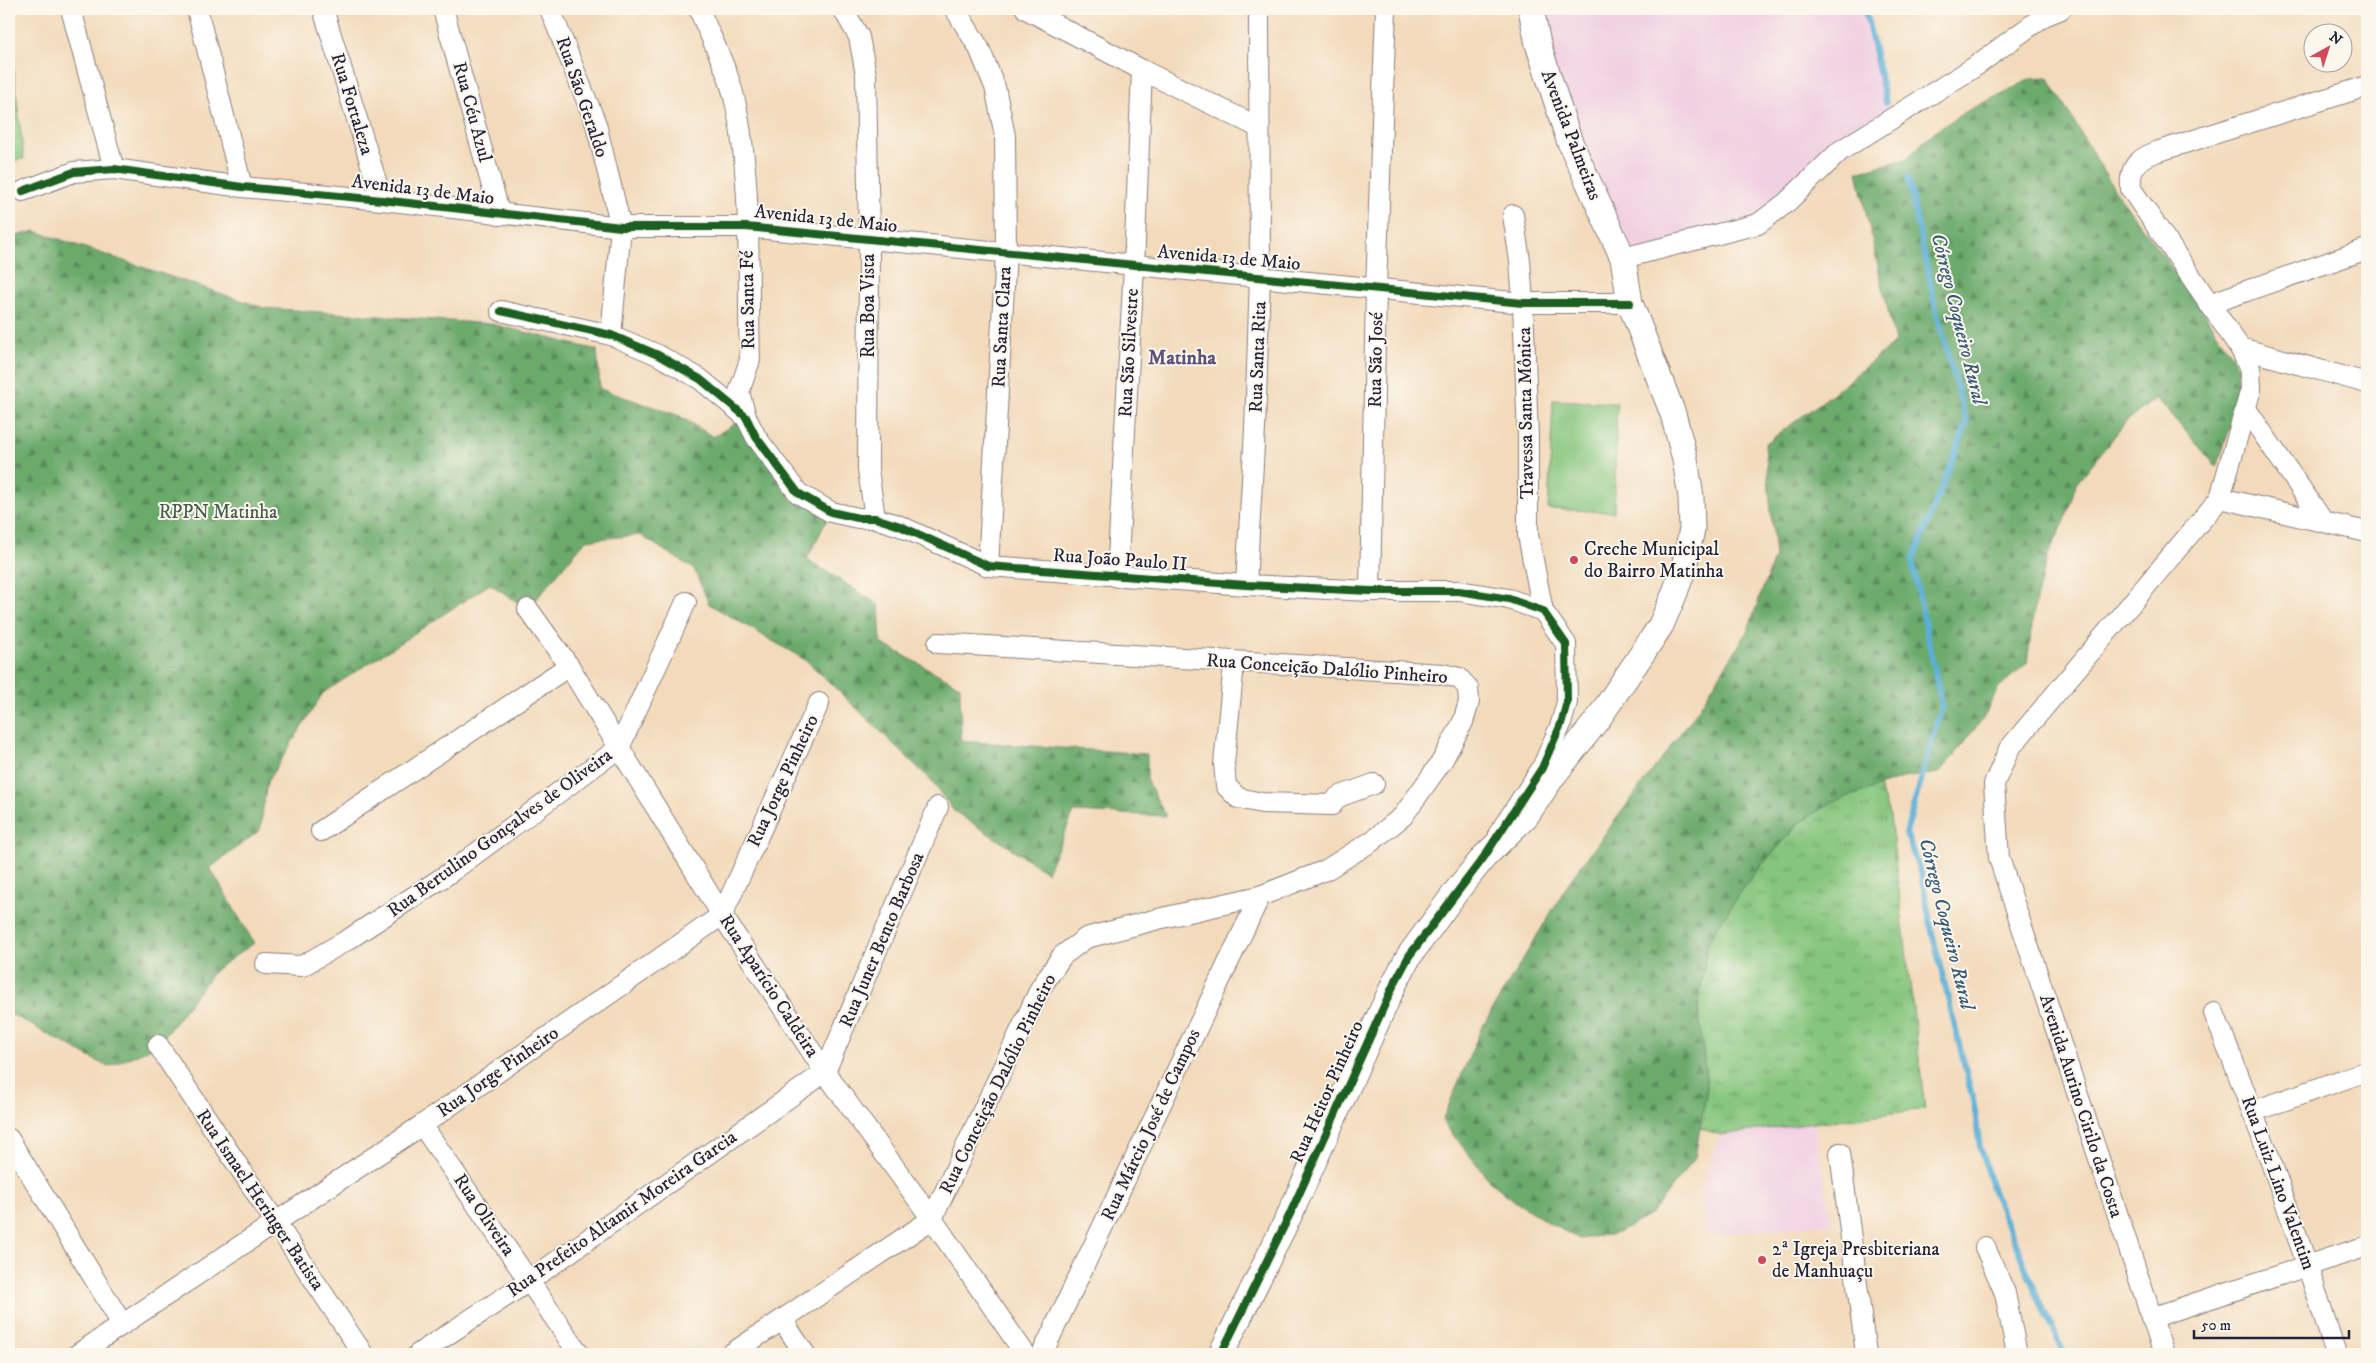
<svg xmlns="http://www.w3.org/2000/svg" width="2376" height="1363" font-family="'IM FELL DW Pica',serif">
<defs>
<pattern id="grass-tufts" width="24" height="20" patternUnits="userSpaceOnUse" patternTransform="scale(1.25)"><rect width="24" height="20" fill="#85c57d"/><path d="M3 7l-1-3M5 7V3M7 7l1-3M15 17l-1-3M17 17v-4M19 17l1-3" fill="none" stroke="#6ca068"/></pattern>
<pattern id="forest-firs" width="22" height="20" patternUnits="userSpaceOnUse" patternTransform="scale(1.25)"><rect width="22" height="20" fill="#6caa6c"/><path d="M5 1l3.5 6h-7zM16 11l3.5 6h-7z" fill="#588a5a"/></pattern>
</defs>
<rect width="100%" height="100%" fill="#fbf7ec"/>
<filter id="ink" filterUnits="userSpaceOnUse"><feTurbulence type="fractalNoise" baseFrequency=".02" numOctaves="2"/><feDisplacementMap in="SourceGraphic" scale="10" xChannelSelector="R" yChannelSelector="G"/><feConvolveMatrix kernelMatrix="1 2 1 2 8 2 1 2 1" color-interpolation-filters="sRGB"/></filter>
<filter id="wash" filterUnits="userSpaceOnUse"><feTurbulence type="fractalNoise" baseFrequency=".0096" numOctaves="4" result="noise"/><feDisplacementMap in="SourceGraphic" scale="20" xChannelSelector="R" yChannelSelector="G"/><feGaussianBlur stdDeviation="1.12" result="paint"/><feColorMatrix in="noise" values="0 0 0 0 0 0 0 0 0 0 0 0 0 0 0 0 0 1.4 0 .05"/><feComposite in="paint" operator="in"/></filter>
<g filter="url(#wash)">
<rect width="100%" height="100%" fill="#f3dabb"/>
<g fill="#f1d0e2">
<path d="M 1531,9 L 1865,9 L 1892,120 L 1758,224 L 1623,258 Z"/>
<path d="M 1814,1122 L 1832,1224 L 1707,1235 L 1701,1188 L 1720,1135 Z"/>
</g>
<path fill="url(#grass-tufts)" stroke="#54745c" d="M 1879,786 L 1890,816 L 1925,1109 L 1720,1135 L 1700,1128 L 1707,1087 L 1698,1006 L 1707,944 L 1731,906 L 1753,875 L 1800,822 L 1832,802 Z"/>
<g fill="url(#forest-firs)" stroke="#476654">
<path d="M 2048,78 L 2118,195 L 2198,303 L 2239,368 L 2235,412 L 2217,467 L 2156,398 L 2126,422 L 2076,484 L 2065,521 L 2048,555 L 2035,604 L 2027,663 L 1998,688 L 1983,719 L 1939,773 L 1902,778 L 1832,802 L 1800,822 L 1753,875 L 1731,906 L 1707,944 L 1698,1006 L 1707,1087 L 1695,1157 L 1651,1214 L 1618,1233 L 1580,1239 L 1552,1225 L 1516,1202 L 1491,1182 L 1442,1121 L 1481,1029 L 1571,879 L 1698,710 L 1747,632 L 1775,556 L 1765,444 L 1835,392 L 1895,342 L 1857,172 L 1906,159 L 1934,132 L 1965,112 L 2031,79 Z"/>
<path d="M 35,231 L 264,308 L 492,324 L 597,350 L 600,389 L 680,416 L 713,437 L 746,417 L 756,437 L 831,512 L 807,559 L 879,605 L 881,643 L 960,686 L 961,741 L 1147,754 L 1147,781 L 1166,816 L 1074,812 L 1047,872 L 954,811 L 928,777 L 807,661 L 709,604 L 694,569 L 640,535 L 586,540 L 528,609 L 490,584 L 323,693 L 267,782 L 260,830 L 210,868 L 254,943 L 215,970 L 158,1045 L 108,1067 L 9,1013 L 9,238 Z"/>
</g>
<g fill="#85c57d" stroke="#54745c">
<path d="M 9,30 L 24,159 L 9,161 Z"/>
<path d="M 1553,400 L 1617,403 L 1614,512 L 1548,509 Z"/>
</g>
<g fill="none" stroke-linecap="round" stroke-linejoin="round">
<g stroke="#5aafd6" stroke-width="6">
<path d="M 1865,9 L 1886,102"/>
<path d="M 1908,178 L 1937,314 L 1967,423 L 1912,562 L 1942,706 L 1906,833 L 1921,874 L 1932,932 L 1974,1105 L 1980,1148 L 1993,1191 L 2047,1318 L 2066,1354"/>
</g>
</g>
</g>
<g filter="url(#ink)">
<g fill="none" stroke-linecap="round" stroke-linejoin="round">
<g stroke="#8a7e7b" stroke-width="22">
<g id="minor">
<path d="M 71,9 L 114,169"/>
<path d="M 197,9 L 242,187"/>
<path d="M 323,9 L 382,200"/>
<path d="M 443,9 L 500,215"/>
<path d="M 550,9 L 596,124 L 621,227 L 611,335"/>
<path d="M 699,9 C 711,39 728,69 735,101 C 753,181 747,277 750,360 L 739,392 L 746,417"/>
<path d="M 843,9 L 859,37 L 866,75 L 869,240 L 868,470 L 875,518"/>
<path d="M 955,9 L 979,48 L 995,87 L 1005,136 L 1006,252 L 988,566"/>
<path d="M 1026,9 L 1142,70 L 1258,127"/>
<path d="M 23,191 L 74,172 L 114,169 L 242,187 L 382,200 L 621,227 L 746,227 L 1523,303 L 1630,303"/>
<path d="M 1513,215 L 1520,261 L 1523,303 L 1528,438 L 1528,535 L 1543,611"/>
<path d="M 1623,258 L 1758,224 L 1786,203 L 1840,151 L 1973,68 L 2044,16 L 2061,9"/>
<path d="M 2209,304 L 2367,249"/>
<path d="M 501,311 L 611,335 L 658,355 L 700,379 L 746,417 L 756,437 L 798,493 L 831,512 L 858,518 L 875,518 L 900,526 L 988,566 L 1246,585 L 1370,591 L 1459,591 L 1509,599 L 1543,611 L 1566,644 L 1567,702 L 1561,724 L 1542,768 L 1499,833"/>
<path d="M 2240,348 L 2367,383"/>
<path d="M 2246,409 L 2323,521"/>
<path d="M 2220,498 L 2251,389 L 2250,368 L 2240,348 L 2131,189 C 2129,168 2137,159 2156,152 L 2367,86"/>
<path d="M 1117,577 L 1134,266 L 1142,70"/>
<path d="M 1246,585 L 1255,429 L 1260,276 L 1259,9"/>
<path d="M 1370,591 L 1376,290 L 1386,9"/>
<path d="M 528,609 L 569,666 L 722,915 L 825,1072 L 932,1219 L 1025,1354"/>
<path d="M 1234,663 L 1224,764 L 1226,786 L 1238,798 L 1262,803 L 1332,805 L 1338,797 L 1374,784"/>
<path d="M 321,831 L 569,666"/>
<path d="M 266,964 L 302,966 L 349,939 L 448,874 L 619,748 L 686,602"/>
<path d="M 2214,1013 C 2259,1125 2300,1239 2336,1354"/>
<path d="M 158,1045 L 363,1354"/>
<path d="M 2254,1111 L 2367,1071"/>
<path d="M 422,1125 L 579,1354"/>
<path d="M 9,1139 L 122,1324"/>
<path d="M 1840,1153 L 1866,1354"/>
<path d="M 932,1219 L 1041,987 L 1062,956 L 1086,938 L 1158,919 L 1260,896 L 1326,870 L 1372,841 L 1403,816 L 1442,761 L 1463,722 L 1469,702 L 1468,688 L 1459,678 L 1443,674 L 938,643"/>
<path d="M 1985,1247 L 2005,1293 L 2017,1354"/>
<path d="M 2151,1318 L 2367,1246"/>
<path d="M 782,1320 L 805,1354"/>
<path d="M 78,1354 L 422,1125 L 722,915 L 819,703"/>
<path d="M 418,1354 L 529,1281 L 825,1072 L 938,807"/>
<path d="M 731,1354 L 932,1219"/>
<path d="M 1042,1354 L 1260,896"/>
<path d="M 2164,1354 L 1999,858 L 1994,784 L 2009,749 L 2220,498 L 2367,532"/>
</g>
</g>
<g stroke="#8a7e7b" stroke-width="27">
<path id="tertiary" d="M 1221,1354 L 1290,1214 L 1394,984 L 1409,956 L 1458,889 L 1484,857 L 1526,816 L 1553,776 L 1598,719 L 1642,654 L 1661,625 L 1674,595 L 1684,567 L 1692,529 L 1691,497 L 1685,459 L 1673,414 L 1630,303 L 1623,258 L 1569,140 L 1538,44 L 1531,9"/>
</g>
<use href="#minor" stroke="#fff" stroke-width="20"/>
<use href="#tertiary" stroke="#fff" stroke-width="25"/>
<g stroke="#fbf7ec" stroke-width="11">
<g id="cycleway">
<path d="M 23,191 L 74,172 L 114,169 L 242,187 L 382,200 L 621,227 L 746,227 L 1523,303 L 1630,303"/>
<path d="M 501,311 L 611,335 L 658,355 L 700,379 L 746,417 L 756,437 L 798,493 L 831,512 L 858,518 L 875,518 L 900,526 L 988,566 L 1246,585 L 1370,591 L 1459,591 L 1509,599 L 1543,611 L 1566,644 L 1567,702 L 1561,724 L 1542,768 L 1484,857 L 1409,956 L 1394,984 L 1290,1214 L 1221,1354"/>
</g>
</g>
<use href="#cycleway" stroke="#1b5e20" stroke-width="8"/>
</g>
</g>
<g fill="#d1495b" stroke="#fbf7ec" stroke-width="2">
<circle cx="1574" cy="560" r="5"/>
<circle cx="1762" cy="1260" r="5"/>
</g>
<g text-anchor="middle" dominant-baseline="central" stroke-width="4" stroke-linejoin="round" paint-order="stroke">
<g font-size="19" fill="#22223b" stroke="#fbf7ec">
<text transform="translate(582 97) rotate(71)">Rua São Geraldo</text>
<text transform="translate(352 104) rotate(73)">Rua Fortaleza</text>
<text transform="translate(472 112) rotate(75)">Rua Céu Azul</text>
<text transform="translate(1571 135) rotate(69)">Avenida Palmeiras</text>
<text transform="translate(423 190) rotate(7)">Avenida 13 de Maio</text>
<text transform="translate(826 219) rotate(6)">Avenida 13 de Maio</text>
<text transform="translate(1229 258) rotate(5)">Avenida 13 de Maio</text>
<text transform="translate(748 300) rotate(-91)">Rua Santa Fé</text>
<text transform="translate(868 306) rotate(-90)">Rua Boa Vista</text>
<text transform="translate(1002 327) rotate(-87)">Rua Santa Clara</text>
<text transform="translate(1129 353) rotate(-87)">Rua São Silvestre</text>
<text transform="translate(1258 357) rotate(-88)">Rua Santa Rita</text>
<text transform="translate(1376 360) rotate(-89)">Rua São José</text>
<text transform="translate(1526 413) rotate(-91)">Travessa Santa Mônica</text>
<text transform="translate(1120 560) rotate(4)">Rua João Paulo II</text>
<text transform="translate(1327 669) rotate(4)">Rua Conceição Dalólio Pinheiro</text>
<text transform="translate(783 781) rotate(-65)">Rua Jorge Pinheiro</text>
<text transform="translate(500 833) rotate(-36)">Rua Bertulino Gonçalves de Oliveira</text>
<text transform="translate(882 940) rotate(-67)">Rua Juner Bento Barbosa</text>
<text transform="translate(769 986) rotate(57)">Rua Aparício Caldeira</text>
<text transform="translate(498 1072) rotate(-35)">Rua Jorge Pinheiro</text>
<text transform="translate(998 1084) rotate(-64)">Rua Conceição Dalólio Pinheiro</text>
<text transform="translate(1327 1092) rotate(-66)">Rua Heitor Pinheiro</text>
<text transform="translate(2081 1106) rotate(72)">Avenida Aurino Cirilo da Costa</text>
<text transform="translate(1151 1125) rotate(-65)">Rua Márcio José de Campos</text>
<text transform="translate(2278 1183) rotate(70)">Rua Luiz Lino Valentim</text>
<text transform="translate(260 1200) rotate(56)">Rua Ismael Heringer Batista</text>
<text transform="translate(622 1214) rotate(-35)">Rua Prefeito Altamir Moreira Garcia</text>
<text transform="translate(484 1215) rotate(56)">Rua Oliveira</text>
</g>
<g font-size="19" fill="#455b52" stroke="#fbf7ec">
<text x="218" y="512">RPPN Matinha</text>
</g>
<g font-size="19" fill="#22223b" stroke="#fbf7ec" text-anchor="start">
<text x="1584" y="549">Creche Municipal<tspan x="1584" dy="22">do Bairro Matinha</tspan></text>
<text x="1772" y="1249">2ª Igreja Presbiteriana<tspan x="1772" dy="22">de Manhuaçu</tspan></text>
</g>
<g font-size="20" font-style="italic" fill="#385a79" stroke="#fbf7ec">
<text transform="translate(1958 319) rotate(76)">Córrego Coqueiro Rural</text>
<text transform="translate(1946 924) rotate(76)">Córrego Coqueiro Rural</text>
</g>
<g font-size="20" font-weight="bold" fill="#5d517a" stroke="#fbf7ec">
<text x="1182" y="358">Matinha</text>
</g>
</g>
<rect width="2376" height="1363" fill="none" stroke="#fbf7ec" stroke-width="30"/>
<g transform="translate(2328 48) rotate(39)"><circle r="24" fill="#fbf7ec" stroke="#a4a2a5"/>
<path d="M0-4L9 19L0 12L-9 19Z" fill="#d1495b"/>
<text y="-8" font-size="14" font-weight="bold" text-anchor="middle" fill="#22223b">N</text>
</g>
<path d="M2194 1330v8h155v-8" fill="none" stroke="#22223b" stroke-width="2.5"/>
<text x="2201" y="1330" font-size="15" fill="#22223b" stroke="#fbf7ec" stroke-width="4" paint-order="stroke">50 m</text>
</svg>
